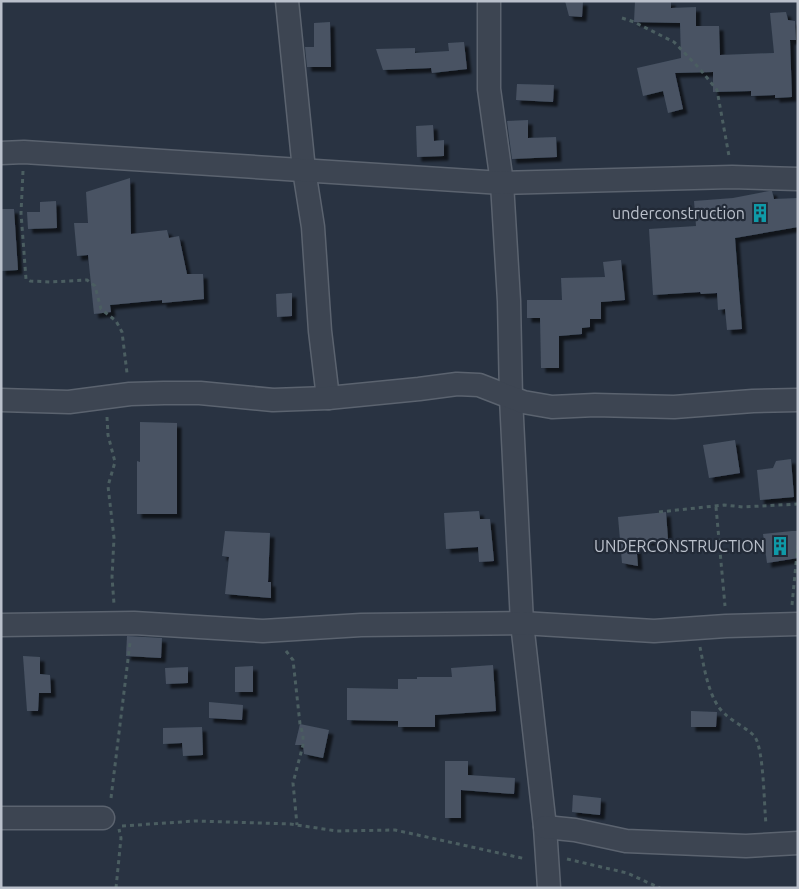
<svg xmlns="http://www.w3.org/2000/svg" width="799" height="889" font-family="Ubuntu,sans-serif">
<defs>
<filter id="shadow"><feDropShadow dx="4.5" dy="4.5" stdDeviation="1" flood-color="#0009"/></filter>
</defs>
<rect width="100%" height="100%" fill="#293342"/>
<g fill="#485363" filter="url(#shadow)">
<path d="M 565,1 L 583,1 L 582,17 L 569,16 Z"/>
<path d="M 635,1 L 671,1 L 671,8 L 696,7 L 696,26 L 719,26 L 720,55 L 774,53 L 770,13 L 786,12 L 788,20 L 795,21 L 796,40 L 790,40 L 792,97 L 775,98 L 775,95 L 751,96 L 751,91 L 713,92 L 713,72 L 675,73 L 683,109 L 668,113 L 663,91 L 643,96 L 637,68 L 681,58 L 680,23 L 634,22 Z"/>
<path d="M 330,22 L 331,67 L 307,67 L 305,47 L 314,47 L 314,23 Z"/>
<path d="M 464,42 L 467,69 L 432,73 L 431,68 L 383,70 L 376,49 L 415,48 L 415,53 L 449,51 L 448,43 Z"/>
<path d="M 517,84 L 554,85 L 553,102 L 516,100 Z"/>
<path d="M 528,120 L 528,138 L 556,137 L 557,157 L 512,159 L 507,121 Z"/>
<path d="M 433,125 L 434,141 L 444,140 L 444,156 L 417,157 L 416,126 Z"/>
<path d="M 130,178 L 131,234 L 167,230 L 169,238 L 179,236 L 187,274 L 203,274 L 204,299 L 162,303 L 162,300 L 110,305 L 111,312 L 94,314 L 88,255 L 77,256 L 74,223 L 88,223 L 86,192 Z"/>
<path d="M 769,191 L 772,191 L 774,199 L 798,198 L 798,227 L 735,238 L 742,329 L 727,330 L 725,309 L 718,310 L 717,293 L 701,294 L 700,292 L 653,295 L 649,229 L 696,226 L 694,201 L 733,198 Z"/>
<path d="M 56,201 L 57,228 L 28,229 L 27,212 L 40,212 L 40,202 Z"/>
<path d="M 1,209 L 14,209 L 18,270 L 1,271 Z"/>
<path d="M 621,260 L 625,300 L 601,302 L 601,319 L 590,319 L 590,327 L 582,328 L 582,334 L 559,336 L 559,368 L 541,368 L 540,318 L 527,318 L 527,300 L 562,300 L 561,278 L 605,277 L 603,262 Z"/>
<path d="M 292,293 L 292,316 L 277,317 L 276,294 Z"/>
<path d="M 140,422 L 177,423 L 177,514 L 137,514 L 137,461 L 140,462 Z"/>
<path d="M 735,440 L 740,473 L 709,478 L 703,445 Z"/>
<path d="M 791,459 L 794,497 L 760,500 L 757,470 L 773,468 L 776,461 Z"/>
<path d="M 479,511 L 480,519 L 490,519 L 494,561 L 479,562 L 478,547 L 446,549 L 444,513 Z"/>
<path d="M 666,512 L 668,539 L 636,542 L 638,566 L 622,563 L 618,517 Z"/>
<path d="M 225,531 L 270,533 L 268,582 L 271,582 L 271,598 L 225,594 L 229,557 L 222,556 Z"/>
<path d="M 792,531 L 798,531 L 798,558 L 767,563 L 763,534 Z"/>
<path d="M 127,636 L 162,638 L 161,658 L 126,656 Z"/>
<path d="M 23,656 L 40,657 L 40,674 L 50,675 L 51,693 L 39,693 L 38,711 L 27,711 Z"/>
<path d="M 493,665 L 496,711 L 435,715 L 435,727 L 398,727 L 398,721 L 347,720 L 347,688 L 398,689 L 398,679 L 417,679 L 417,677 L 452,677 L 451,668 Z"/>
<path d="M 253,666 L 253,692 L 235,692 L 235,667 Z"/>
<path d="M 188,667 L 188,683 L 166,684 L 165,668 Z"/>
<path d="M 209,702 L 243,705 L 242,720 L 209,718 Z"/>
<path d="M 691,711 L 717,712 L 716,727 L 691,727 Z"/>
<path d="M 300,724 L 329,730 L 323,758 L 304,754 L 303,745 L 295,745 Z"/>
<path d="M 202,727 L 203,755 L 183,756 L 182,743 L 163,744 L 163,728 Z"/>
<path d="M 445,761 L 468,761 L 468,775 L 515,778 L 514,794 L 461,790 L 461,818 L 445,818 Z"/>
<path d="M 573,795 L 601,798 L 600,815 L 572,812 Z"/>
</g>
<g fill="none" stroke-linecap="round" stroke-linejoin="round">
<g stroke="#5b636f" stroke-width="25">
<g id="street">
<path d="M 287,1 L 304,170 L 313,227 L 320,331 L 328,398"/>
<path d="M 489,1 L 489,89 L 502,183 L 509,301 L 511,398 L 522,623 L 545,827 L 549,888"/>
<path d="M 1,153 L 24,152 L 502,183 L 732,177 L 798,179"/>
<path d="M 1,400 L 69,402 L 130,394 L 164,393 L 200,393 L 273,400 L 328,398 L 419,389 L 457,384 L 479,385 L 523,402 L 552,407 L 595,405 L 674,407 L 753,401 L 798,400"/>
<path d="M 1,625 L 134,623 L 263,631 L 361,625 L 522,623 L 654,631 L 726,626 L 798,624"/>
<path d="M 1,818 L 103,818"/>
<path d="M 545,827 L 575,830 L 626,841 L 746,846 L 798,843"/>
</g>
</g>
<g stroke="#4b5e61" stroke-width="3" stroke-dasharray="4 4" stroke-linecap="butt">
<path d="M 622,18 L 634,22 L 674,42 L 699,68 L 717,90 L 729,156"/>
<path d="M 23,171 L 21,213 L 26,279 L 30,281 L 50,282 L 87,280 L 95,286 L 101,309 L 116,321 L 122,332 L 127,373"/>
<path d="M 107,417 L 108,435 L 115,462 L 108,486 L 114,538 L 112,577 L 114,604"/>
<path d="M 716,507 L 725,606"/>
<path d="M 659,512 L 724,505 L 743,507 L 798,504"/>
<path d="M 792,605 L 798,543"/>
<path d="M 700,647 C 704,667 709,701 725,714 C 733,722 749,729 755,737 C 764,751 764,806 766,824"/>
<path d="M 286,651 L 293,660 L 300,724 L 303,735 L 303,745 L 293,783 L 297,825"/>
<path d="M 111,798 L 130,643"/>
<path d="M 122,826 L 195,821 L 290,824 L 337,831 L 395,830 L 526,859"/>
<path d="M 567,859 L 627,873 L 660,888"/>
<path d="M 116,888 L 121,838 L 119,829"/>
</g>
<use href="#street" stroke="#3d4552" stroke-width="22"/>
</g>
<defs>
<g id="building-bare" transform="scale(1.5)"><path d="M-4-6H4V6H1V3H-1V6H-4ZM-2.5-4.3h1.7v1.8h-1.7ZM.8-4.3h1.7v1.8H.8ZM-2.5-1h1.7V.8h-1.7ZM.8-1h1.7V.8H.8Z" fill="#0f9aa8" stroke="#222a37" stroke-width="2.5" paint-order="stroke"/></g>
</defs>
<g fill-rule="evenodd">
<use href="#building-bare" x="760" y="213"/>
<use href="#building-bare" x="780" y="546"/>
</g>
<g text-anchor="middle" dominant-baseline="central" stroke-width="4.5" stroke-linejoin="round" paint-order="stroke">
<g font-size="16" fill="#bac0cb" stroke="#222a37" text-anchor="end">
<text x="745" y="213">underconstruction</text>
<text x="765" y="546">UNDERCONSTRUCTION</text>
</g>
</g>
<rect width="799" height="889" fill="none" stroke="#bac0cb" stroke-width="5"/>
</svg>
